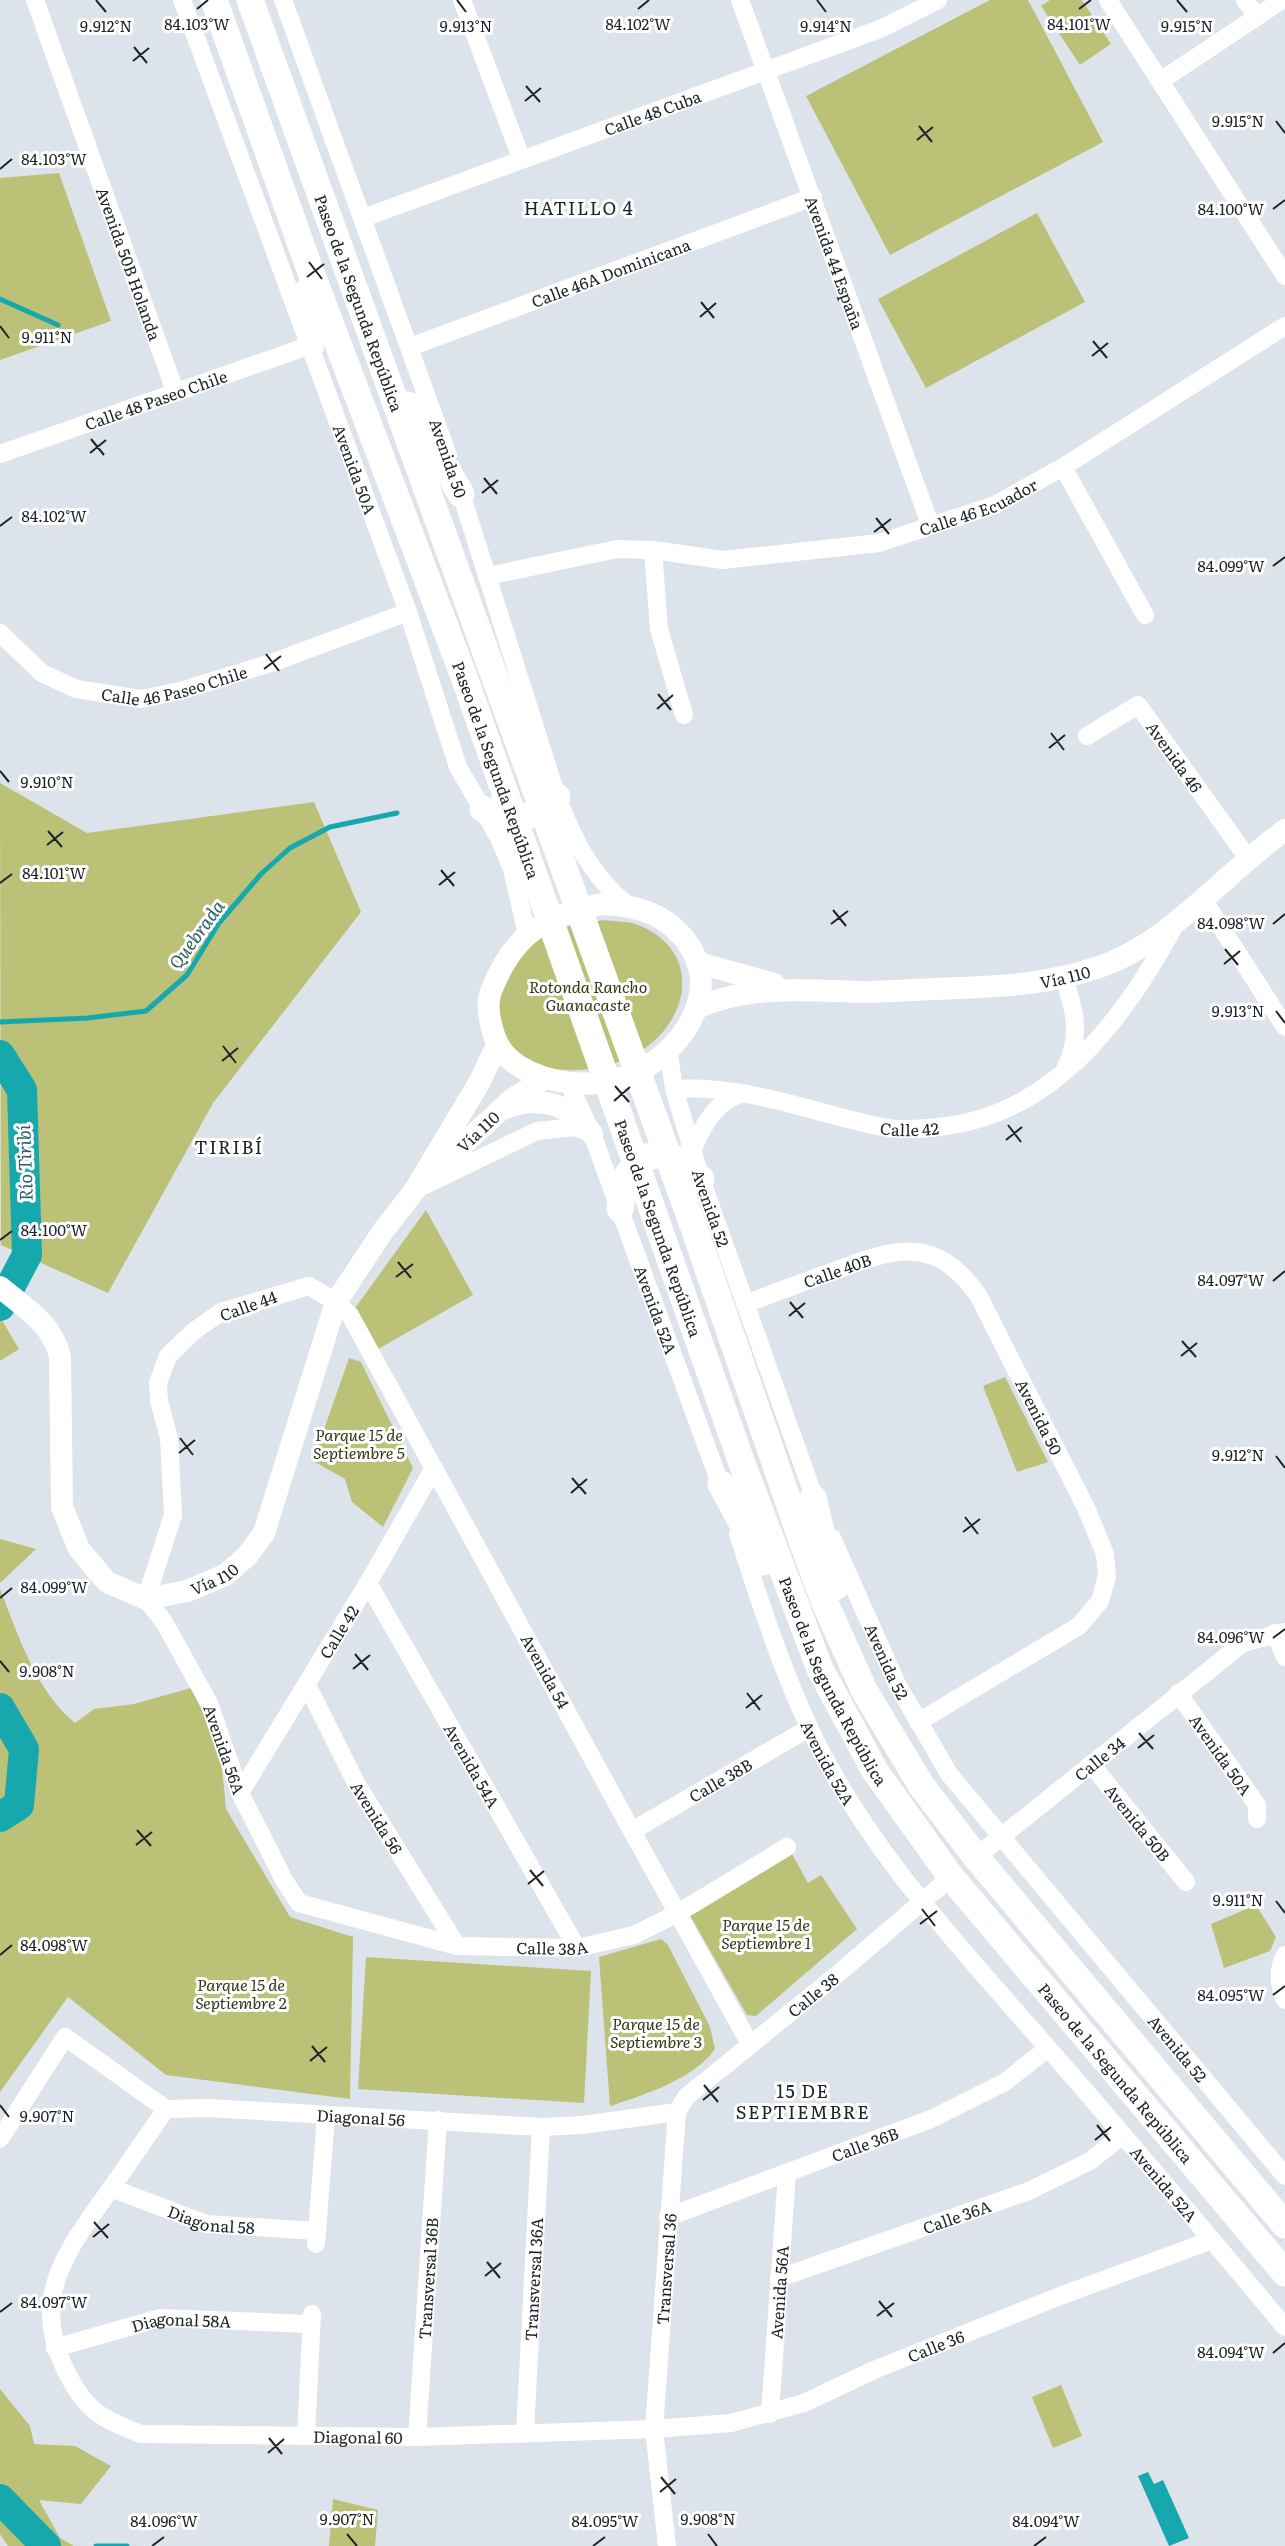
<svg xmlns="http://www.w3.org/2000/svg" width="1285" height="2546" font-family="Literata,serif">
<rect width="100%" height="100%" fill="#dce3eb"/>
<g fill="#bbc177">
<path d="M 990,0 L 1028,0 L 1103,142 L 890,255 L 806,96 Z"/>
<path d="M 1050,0 L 1082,0 L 1111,44 L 1080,65 L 1041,6 Z"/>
<path d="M 59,173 L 111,321 L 0,360 L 0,178 Z"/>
<path d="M 1037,213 L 1085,302 L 926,388 L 878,299 Z"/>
<path d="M 0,783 L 87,833 L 314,802 L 361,912 L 213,1103 L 108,1293 L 1,1245 Z"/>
<path d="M 605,920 C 617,922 631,921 641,926 C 700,952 691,1016 644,1049 C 615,1069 571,1076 539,1065 C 514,1057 507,1041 500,1018 C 499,1015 496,1009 497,1005 C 498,987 516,958 529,946 C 550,927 579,924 605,920 Z"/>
<path d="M 426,1210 L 473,1295 L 371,1353 L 350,1315 Z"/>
<path d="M 0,1317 L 19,1349 L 0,1361 Z"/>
<path d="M 349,1358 L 361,1362 L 413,1468 L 383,1527 L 352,1502 L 345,1479 L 313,1461 Z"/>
<path d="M 1005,1377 L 1048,1462 L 1017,1472 L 983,1386 Z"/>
<path d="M 0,1539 L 36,1549 L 0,1583 Z"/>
<path d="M 0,1589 C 18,1635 36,1691 75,1723 L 94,1709 L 134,1704 L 191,1688 L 220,1748 L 226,1809 L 290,1917 L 353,1937 L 350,2099 L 166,2075 L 68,1997 L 0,2092 Z"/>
<path d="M 792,1854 L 808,1883 L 821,1875 L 857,1929 L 756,2016 L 747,2015 L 688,1912 Z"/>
<path d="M 1256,1905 L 1276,1937 L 1270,1951 L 1224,1968 L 1211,1924 Z"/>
<path d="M 661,1939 L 668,1945 L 710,2027 L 715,2049 C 694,2079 644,2095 610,2106 L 599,1957 Z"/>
<path d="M 366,1957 L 591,1971 L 584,2103 L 358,2089 Z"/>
<path d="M 1061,2385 L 1082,2436 L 1053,2448 L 1032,2397 Z"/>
<path d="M 0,2389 L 30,2426 L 34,2444 L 75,2446 L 111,2466 L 81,2504 L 39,2500 L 60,2538 L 74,2546 L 8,2546 L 0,2534 Z"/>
<path d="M 333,2499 L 378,2510 L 375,2546 L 329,2546 Z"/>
</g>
<path fill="#16a8ad" d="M 1148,2472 L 1154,2484 L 1163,2480 L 1189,2538 L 1169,2546 L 1138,2476 Z"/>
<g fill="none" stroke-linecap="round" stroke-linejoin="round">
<g stroke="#16a8ad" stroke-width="5">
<path d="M 0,299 L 58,325"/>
<path d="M 0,1022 L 88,1018 L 146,1011 L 187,975 L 219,923 L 261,874 L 290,848 L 330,827 L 397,813"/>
<path d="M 96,2546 L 127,2546"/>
</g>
<g stroke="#16a8ad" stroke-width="30">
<path d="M 0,1055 L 22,1090 L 27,1255 L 0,1306"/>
<path d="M 0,1708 L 24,1749 L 19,1805 L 0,1817"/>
<path d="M 0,2499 L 46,2546"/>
</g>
<g stroke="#fff" stroke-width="18">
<path id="s1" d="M 35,0 L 175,391"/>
<path id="s2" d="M 182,0 L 408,612 L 458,767 L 499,838 L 512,869 L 527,935"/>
<path d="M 283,0 L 448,455"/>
<path d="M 462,0 L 521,158"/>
<path id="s3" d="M 740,0 L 930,524"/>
<path d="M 1108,0 L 1285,276"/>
<path d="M 1245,0 L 1257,17"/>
<path d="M 1162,80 L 1282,0"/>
<path id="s4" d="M 363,218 L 880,29 L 938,0"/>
<path id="s5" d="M 410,347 L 813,197"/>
<path id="s6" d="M 0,454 L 311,345"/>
<path d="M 1063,467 L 1145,615"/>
<path d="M 458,484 L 557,797 C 575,842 590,874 628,906"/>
<path d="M 653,550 L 659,629 L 684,715"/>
<path id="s7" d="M 488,576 L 617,549 L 653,550 L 723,560 L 879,543 L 995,505 L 1063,467 L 1285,326"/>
<path id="s8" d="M 0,633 L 42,673 L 76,689 L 141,699 L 180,691 L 274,662 L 408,612"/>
<path id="s9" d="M 1087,736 L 1138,705 L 1247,857"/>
<path d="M 1203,899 L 1285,1027"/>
<path d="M 1064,978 C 1075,1010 1081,1036 1066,1067"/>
<path id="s10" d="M 668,1048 L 674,1089 L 701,1179 L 818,1508"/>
<path id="s11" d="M 569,1084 L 592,1134 L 724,1494"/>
<path id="s12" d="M 674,1089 C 746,1084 812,1113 882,1127 C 903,1131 925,1129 946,1126 C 1056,1112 1126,1016 1175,925"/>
<path d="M 693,1149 C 703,1125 716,1101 743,1093"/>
<path d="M 415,1190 L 537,1131 L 575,1127 L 592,1134"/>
<path id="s13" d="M 745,1304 C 774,1293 803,1282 832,1272 C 893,1249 934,1233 978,1295 L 1087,1510 L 1105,1554 L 1107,1576 L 1100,1601 L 1079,1626 L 918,1722"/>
<path id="s14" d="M 738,1534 C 759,1599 780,1665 809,1727 C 866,1849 960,1947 1047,2047 C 1128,2139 1206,2233 1285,2327"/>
<path id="s15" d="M 832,1538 L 897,1684 L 949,1774 L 1285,2176"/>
<path id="s16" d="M 368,1583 L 577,1948"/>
<path d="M 1275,1633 L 1285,1657"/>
<path id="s17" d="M 307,1685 L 356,1783 L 457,1946"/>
<path id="s18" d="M 1178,1693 L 1257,1805 L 1257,1819"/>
<path id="s19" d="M 1091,1764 L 1186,1882"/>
<path id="s20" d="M 240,1793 L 368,1583 L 434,1468"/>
<path id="s21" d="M 632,1831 L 809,1728"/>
<path id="s22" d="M 976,1857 L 1243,1643 L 1285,1632"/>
<path d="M 1285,1955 C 1277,1969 1279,1986 1285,2000"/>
<path id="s23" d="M 750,2044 L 632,1831 L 350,1315 L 336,1302 L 309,1286 L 221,1312 L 194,1331 L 168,1356 L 158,1383 L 159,1401 L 169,1438 L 173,1515 L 146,1599 L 164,1622 L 209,1703 L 240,1793 L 284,1880 L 299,1903 L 457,1946 L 577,1948 L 634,1935 L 678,1913 L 787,1847"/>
<path id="s24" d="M 166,2109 C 148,2135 130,2161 112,2187 C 71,2245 28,2295 65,2369 C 85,2410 99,2418 141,2434 L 417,2437 L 654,2429 L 731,2423 L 804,2403 L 874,2370 L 1060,2296 L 1212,2240"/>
<path id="s25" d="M 0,2139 L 65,2037 L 166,2109 L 208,2108 L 541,2127 L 582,2125 L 677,2112"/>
<path id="s26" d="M 111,2188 L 206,2224 L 317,2231"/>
<path id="s27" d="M 668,2217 L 931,2119 L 1005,2082 L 1048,2048"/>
<path d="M 316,2244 L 326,2116"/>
<path id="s28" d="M 779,2278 L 1029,2191 L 1090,2161 L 1123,2135"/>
<path id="s29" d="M 55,2348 L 160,2318 L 311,2324"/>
<path id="s30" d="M 770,2414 L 787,2173"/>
<path id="s31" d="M 525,2432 L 541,2127"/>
<path d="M 306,2436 L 312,2314"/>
<path id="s32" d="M 417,2437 L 438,2120"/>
<path id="s33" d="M 667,2546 L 654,2429 L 677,2112 L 686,2097 L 833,1978 L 951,1877"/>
</g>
<g stroke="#fff" stroke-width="22">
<path d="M 602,904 C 641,905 674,917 693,952 C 721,1004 669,1066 618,1079 C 587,1087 559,1085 530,1072 C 513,1064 499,1053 494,1035 C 489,1020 486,1005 491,991 C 514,933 544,916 602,904 Z"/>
<path d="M 699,963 L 774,984"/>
<path id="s34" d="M 699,1007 C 750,985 806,990 860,992 C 884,992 909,990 933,989 C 990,987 1045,986 1099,967 C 1170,943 1225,873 1285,830"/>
<path d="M 506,1108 C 538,1095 573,1104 592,1134"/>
<path id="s35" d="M 436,1170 L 511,1100 L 544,1079"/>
<path id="s36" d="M 0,1287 C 25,1308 53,1324 60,1357 L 62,1507 L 79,1549 L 107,1582 L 146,1599 L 187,1591 L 225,1575 L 247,1556 L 264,1533 L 336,1302 L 383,1231 L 415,1190 L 479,1083 L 497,1045"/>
</g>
<g stroke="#fff" stroke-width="27">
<path id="s37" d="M 214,0 L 309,267 L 463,674 L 743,1466 L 820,1669 L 875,1771 L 951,1877 L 1285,2273"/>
<path id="s38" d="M 250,0 L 694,1228 L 801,1538 L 825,1603 L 864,1690 L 921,1785 L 976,1857 L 1285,2225"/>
<path d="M 309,289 L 311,345"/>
<path d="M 408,405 L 461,494"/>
<path d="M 483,809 C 511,826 534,819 557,797"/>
<path d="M 620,1209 C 622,1200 622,1189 625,1181 C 627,1173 634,1167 640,1162 C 663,1144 684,1163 701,1179"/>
<path d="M 721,1484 L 763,1562"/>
<path d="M 813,1498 L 835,1587"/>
</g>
</g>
<path fill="none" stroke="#212427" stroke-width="2" d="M 96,0 L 106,12M 457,0 L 466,12M 817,0 L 826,12M 1177,0 L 1187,12M 197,9 L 208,0M 638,9 L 649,0M 1079,9 L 1091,0M 134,47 L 147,63M 133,61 L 149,48M 526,86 L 540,102M 525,101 L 541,88M 1276,121 L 1285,133M 919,126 L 932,142M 917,140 L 933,127M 0,169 L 12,159M 1273,209 L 1285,200M 309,262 L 322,279M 307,277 L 324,264M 701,302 L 714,318M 700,317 L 716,303M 0,326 L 9,338M 1093,341 L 1107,358M 1092,356 L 1108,343M 91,439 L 104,455M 90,453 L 106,440M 484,478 L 497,494M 482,493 L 498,480M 876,518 L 889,534M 0,526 L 12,517M 874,532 L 891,519M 1273,566 L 1285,557M 266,654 L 279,671M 264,669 L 281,656M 658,694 L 671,710M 657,709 L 673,695M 1051,733 L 1064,750M 1049,748 L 1065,735M 0,771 L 9,782M 48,831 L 62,847M 47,845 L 63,832M 441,870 L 454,886M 0,883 L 12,874M 439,885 L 455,872M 833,910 L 846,926M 831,924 L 848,911M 1273,924 L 1285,914M 1225,949 L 1238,965M 1224,964 L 1240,951M 1276,1011 L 1285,1023M 223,1046 L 236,1063M 222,1061 L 238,1048M 615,1086 L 629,1102M 614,1101 L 630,1087M 1008,1125 L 1021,1142M 1006,1140 L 1022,1127M 0,1240 L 12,1231M 398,1262 L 411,1278M 396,1277 L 413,1264M 1273,1281 L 1285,1271M 790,1302 L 803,1318M 789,1316 L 805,1303M 1182,1341 L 1196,1357M 1181,1356 L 1197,1343M 180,1438 L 193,1455M 179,1453 L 195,1440M 1276,1456 L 1285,1468M 572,1478 L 586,1494M 571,1493 L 587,1479M 965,1517 L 978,1534M 963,1532 L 980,1519M 0,1598 L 12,1588M 1273,1638 L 1285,1629M 355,1654 L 368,1670M 0,1661 L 9,1672M 353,1669 L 370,1655M 747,1693 L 760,1710M 746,1708 L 762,1695M 1139,1733 L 1153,1749M 1138,1748 L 1154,1735M 137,1830 L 151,1846M 136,1845 L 152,1832M 530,1870 L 543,1886M 528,1884 L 544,1871M 1276,1901 L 1285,1913M 922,1909 L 935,1926M 920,1924 L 937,1911M 0,1955 L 12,1945M 1273,1995 L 1285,1986M 312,2046 L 325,2062M 310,2061 L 327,2047M 704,2085 L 718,2102M 703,2100 L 719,2087M 0,2105 L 9,2117M 1097,2125 L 1110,2141M 1095,2140 L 1111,2127M 94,2222 L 108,2238M 93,2237 L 109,2224M 487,2262 L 500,2278M 485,2276 L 501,2263M 879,2301 L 892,2317M 0,2312 L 12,2303M 877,2316 L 894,2303M 1273,2353 L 1285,2343M 269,2438 L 282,2454M 268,2453 L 284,2439M 661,2477 L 675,2494M 660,2492 L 676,2479M 347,2534 L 357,2546M 708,2534 L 717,2546M 152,2546 L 164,2537M 593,2546 L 605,2537M 1034,2546 L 1046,2537"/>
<g text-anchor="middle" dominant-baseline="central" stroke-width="6" stroke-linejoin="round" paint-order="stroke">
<g font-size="16" fill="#212427" stroke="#fff">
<text stroke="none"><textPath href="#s4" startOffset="308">Calle 48 Cuba</textPath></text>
<text stroke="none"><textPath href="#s3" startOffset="279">Avenida 44 España</textPath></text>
<text stroke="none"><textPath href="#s1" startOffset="280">Avenida 50B Holanda</textPath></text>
<text stroke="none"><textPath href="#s5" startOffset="214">Calle 46A Dominicana</textPath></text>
<text stroke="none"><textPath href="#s38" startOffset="322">Paseo de la Segunda República</textPath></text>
<text stroke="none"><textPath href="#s6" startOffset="165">Calle 48 Paseo Chile</textPath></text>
<text transform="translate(449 458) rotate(71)">Avenida 50</text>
<text stroke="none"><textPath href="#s2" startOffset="500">Avenida 50A</textPath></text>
<text stroke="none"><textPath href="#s7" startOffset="501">Calle 46 Ecuador</textPath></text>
<text stroke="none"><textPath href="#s8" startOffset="196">Calle 46 Paseo Chile</textPath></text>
<text stroke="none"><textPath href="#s9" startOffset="123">Avenida 46</textPath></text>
<text stroke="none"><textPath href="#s37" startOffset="820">Paseo de la Segunda República</textPath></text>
<text stroke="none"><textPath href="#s34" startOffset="369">Vía 110</textPath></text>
<text stroke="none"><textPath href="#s12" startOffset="240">Calle 42</textPath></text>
<text stroke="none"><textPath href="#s35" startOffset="57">Vía 110</textPath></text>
<text stroke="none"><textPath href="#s10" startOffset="166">Avenida 52</textPath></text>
<text stroke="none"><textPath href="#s37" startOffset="1306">Paseo de la Segunda República</textPath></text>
<text stroke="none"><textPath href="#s13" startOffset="98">Calle 40B</textPath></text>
<text transform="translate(248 1305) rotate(-20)">Calle 44</text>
<text stroke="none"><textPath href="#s11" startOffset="242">Avenida 52A</textPath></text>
<text stroke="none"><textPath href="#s13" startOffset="394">Avenida 50</textPath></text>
<text stroke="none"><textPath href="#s36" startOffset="447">Vía 110</textPath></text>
<text stroke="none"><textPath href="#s20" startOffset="189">Calle 42</textPath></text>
<text stroke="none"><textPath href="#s15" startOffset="135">Avenida 52</textPath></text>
<text transform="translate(546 1671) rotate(61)">Avenida 54</text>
<text stroke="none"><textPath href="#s37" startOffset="1792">Paseo de la Segunda República</textPath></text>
<text stroke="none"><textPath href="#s23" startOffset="1464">Avenida 56A</textPath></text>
<text stroke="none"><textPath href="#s18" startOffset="75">Avenida 50A</textPath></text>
<text stroke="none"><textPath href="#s22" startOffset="158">Calle 34</textPath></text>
<text stroke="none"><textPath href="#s14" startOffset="246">Avenida 52A</textPath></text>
<text stroke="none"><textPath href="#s16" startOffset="210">Avenida 54A</textPath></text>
<text stroke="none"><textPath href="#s21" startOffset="102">Calle 38B</textPath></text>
<text stroke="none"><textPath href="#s17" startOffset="150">Avenida 56</textPath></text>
<text stroke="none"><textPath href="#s19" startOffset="75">Avenida 50B</textPath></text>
<text stroke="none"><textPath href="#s23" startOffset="1894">Calle 38A</textPath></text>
<text stroke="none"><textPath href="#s33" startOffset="616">Calle 38</textPath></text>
<text stroke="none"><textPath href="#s15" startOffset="621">Avenida 52</textPath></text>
<text stroke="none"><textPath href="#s37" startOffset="2278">Paseo de la Segunda República</textPath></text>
<text stroke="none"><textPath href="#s25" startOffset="440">Diagonal 56</textPath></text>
<text stroke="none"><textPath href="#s27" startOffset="210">Calle 36B</textPath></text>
<text stroke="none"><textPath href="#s14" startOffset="786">Avenida 52A</textPath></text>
<text stroke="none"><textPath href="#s28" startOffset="188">Calle 36A</textPath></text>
<text stroke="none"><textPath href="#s26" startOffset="106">Diagonal 58</textPath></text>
<text stroke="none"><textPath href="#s33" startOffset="278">Transversal 36</textPath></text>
<text stroke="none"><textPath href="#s32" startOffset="159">Transversal 36B</textPath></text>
<text stroke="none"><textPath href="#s31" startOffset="153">Transversal 36A</textPath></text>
<text stroke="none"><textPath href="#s30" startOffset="122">Avenida 56A</textPath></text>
<text stroke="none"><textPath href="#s29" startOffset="130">Diagonal 58A</textPath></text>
<text stroke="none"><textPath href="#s24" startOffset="1209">Calle 36</textPath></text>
<text stroke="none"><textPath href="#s24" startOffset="616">Diagonal 60</textPath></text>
</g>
<g font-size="16" font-style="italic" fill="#353713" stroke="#fff">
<text x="588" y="986">Rotonda Rancho<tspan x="588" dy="18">Guanacaste</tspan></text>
<text x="359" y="1434">Parque 15 de<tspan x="359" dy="18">Septiembre 5</tspan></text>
<text x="766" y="1924">Parque 15 de<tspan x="766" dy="18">Septiembre 1</tspan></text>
<text x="241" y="1984">Parque 15 de<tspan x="241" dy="18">Septiembre 2</tspan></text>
<text x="656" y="2023">Parque 15 de<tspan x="656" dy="18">Septiembre 3</tspan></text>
</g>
<g font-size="18" letter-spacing="1.5" fill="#212427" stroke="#fff">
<text x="579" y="207">HATILLO 4</text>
<text x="229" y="1146">TIRIBÍ</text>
<text x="803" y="2090">15 DE<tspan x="803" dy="21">SEPTIEMBRE</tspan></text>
</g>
<g font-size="18" font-style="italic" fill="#2c6063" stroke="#fff">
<text transform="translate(196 934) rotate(-54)">Quebrada</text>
<text transform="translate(24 1163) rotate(-92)">Río Tiribí</text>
</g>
</g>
<g font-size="15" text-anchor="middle" fill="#212427" stroke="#fff" stroke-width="6" stroke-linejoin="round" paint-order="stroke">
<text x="638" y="30">84.102°W</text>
<text x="1079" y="30">84.101°W</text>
<text x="197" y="30">84.103°W</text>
<text x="106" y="32">9.912°N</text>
<text x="466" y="32">9.913°N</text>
<text x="826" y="32">9.914°N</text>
<text x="1187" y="32">9.915°N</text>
<text x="1238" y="127">9.915°N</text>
<text x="54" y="165">84.103°W</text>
<text x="1231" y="215">84.100°W</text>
<text x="47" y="343">9.911°N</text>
<text x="54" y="522">84.102°W</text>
<text x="1231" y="572">84.099°W</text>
<text x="47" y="788">9.910°N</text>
<text x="54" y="879">84.101°W</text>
<text x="1231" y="929">84.098°W</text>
<text x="1238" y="1017">9.913°N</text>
<text x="54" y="1236">84.100°W</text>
<text x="1231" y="1286">84.097°W</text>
<text x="1238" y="1461">9.912°N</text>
<text x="54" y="1593">84.099°W</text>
<text x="1231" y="1643">84.096°W</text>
<text x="47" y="1677">9.908°N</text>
<text x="1238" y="1906">9.911°N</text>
<text x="54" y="1951">84.098°W</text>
<text x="1231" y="2001">84.095°W</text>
<text x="47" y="2122">9.907°N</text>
<text x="54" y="2308">84.097°W</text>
<text x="1231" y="2358">84.094°W</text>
<text x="347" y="2525">9.907°N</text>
<text x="708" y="2525">9.908°N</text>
<text x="164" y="2527">84.096°W</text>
<text x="605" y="2527">84.095°W</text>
<text x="1046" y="2527">84.094°W</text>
</g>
</svg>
